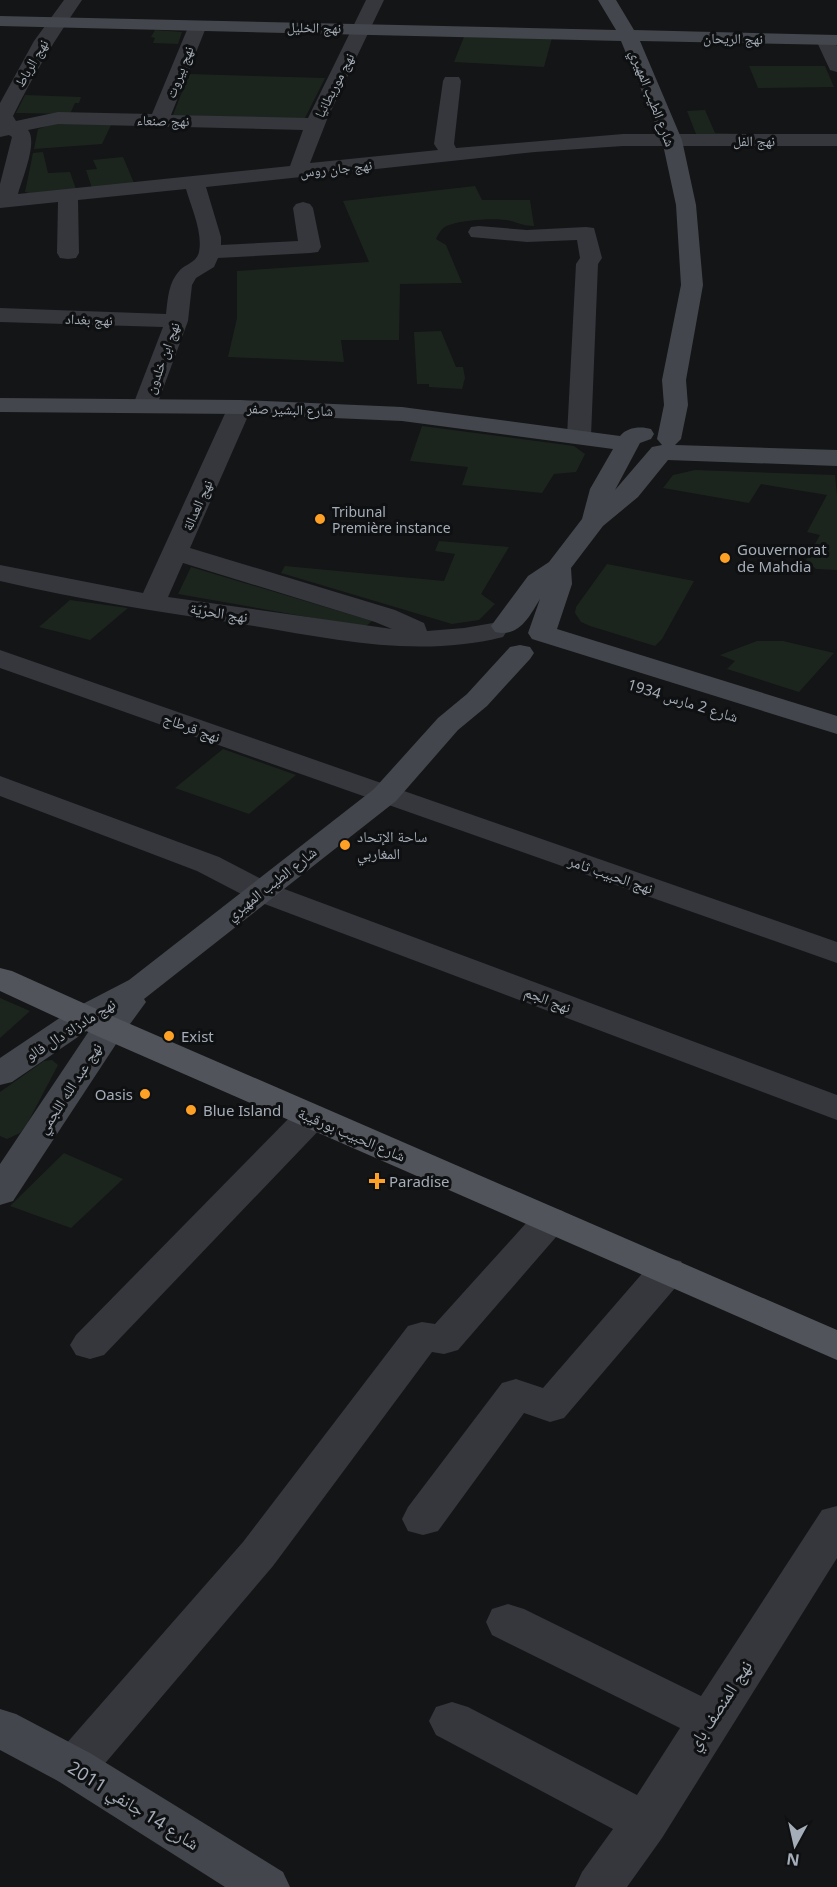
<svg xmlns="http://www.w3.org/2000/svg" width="837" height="1887" font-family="'Noto Sans','Noto Naskh Arabic',sans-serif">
<rect width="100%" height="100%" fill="#141516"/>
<g fill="#1c251d">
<path d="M 155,30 L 182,32 L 178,44 L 153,43 L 155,38 L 151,37 Z"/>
<path d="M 464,37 L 552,38 L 544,67 L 454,62 Z"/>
<path d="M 749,66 L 825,66 L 834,87 L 758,88 Z"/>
<path d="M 189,74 L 325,78 L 304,120 L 173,115 Z"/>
<path d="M 25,95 L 81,97 L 79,103 L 75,103 L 70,114 L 16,113 Z"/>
<path d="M 705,110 L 715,133 L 748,134 L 696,134 L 687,111 Z"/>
<path d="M 59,122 L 112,123 L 102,144 L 34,149 L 38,129 Z"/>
<path d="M 43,152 L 48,173 L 70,172 L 76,189 L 33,194 L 25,192 L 33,153 Z"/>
<path d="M 123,157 L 134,183 L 92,188 L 86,170 L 97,169 L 93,160 Z"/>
<path d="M 475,186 L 482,200 L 530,200 L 534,226 C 524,226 519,223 511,221 C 498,217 461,220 449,225 C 442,227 439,233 436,239 L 446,245 L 462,283 L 400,284 L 399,340 L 341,340 L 344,362 L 228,357 L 237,318 L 237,271 L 369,262 L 343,201 Z"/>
<path d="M 441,331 L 456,367 L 463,367 L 465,378 L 462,389 L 429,387 L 429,384 L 417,384 L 414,332 Z"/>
<path d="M 422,426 L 574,446 L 585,454 L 576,472 L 554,474 L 542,493 L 462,485 L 468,467 L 410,461 Z"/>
<path d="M 695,470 L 835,475 L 837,496 L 837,570 L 816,569 L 806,560 L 820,535 L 807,532 L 827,495 L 761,484 L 749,503 L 663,488 L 673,475 Z"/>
<path d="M 439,541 L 509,547 L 481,594 L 495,604 L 479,620 L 452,624 L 281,573 L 285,566 L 444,581 L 455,554 L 435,551 Z"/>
<path d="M 607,564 L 694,581 L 662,639 L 655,646 L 590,626 L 581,622 L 575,613 L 576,607 Z"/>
<path d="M 191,567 L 372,621 L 365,627 L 178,594 Z"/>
<path d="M 70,600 L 128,608 L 90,640 L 39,627 Z"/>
<path d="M 757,641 L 783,641 L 834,653 L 799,692 L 727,669 L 735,661 L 720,655 Z"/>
<path d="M 223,749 L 296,775 L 249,814 L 175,788 Z"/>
<path d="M 0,998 L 30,1011 L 0,1038 Z"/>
<path d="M 52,1060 L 58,1065 L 27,1124 L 20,1133 L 7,1139 L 0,1136 L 0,1092 L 44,1061 Z"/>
<path d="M 64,1153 L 123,1179 L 71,1228 L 10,1206 Z"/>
</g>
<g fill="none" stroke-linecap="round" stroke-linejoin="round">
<g fill="#35373c" fill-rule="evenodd">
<path d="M 64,0 L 82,0 C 56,38 33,75 13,116 L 16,121 L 58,112 L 152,114 L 189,25 L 192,21 L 204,21 L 207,25 L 171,115 L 308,118 L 366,0 L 384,0 L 328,117 L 310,163 L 438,150 L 434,144 L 443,81 L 445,77 L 459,77 L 461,81 L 454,144 L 456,148 L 623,134 L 837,134 L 837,146 L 623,146 L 535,152 L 206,187 L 221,237 L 221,245 L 298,241 L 293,208 L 296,204 L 303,202 L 310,204 L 313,208 L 321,247 L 318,252 L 310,253 L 218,258 L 214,267 L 196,278 L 192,285 L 188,321 L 157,405 L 154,410 L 145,412 L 136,410 L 133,405 L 163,327 L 0,322 L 0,308 L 166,314 C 168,298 168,283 180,270 C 186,264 197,262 199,252 C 203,232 191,207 186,189 L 78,200 L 79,253 L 76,258 L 68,259 L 60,258 L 57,253 L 58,202 L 0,208 L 0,184 L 12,137 L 9,135 L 0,137 L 0,103 L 34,41 ZM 58,124 L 303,130 L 290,166 L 18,194 C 22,179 38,142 28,130 Z"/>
<path d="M 825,35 L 831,36 L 837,46 L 837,72 L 830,70 L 816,40 L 819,36 Z"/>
<path d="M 479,226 L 527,230 L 586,227 L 594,228 L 602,258 L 598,264 L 591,436 L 588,441 L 579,443 L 570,441 L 567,436 L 576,264 L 580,258 L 577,240 L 527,242 L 471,237 L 468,232 L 471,227 Z"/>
<path d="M 240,400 L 249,402 L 252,407 L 190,548 L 395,610 L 424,623 L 427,631 L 464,628 L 493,623 L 503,625 L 507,631 L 503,637 C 415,659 329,638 242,624 C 161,612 80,600 0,581 L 0,565 L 143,593 L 228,407 L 231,402 ZM 183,563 L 375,622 L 392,629 L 168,597 Z"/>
<path d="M 0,650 L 837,942 L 837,963 L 0,668 Z"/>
<path d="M 0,776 L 219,857 L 271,884 L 837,1095 L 837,1120 L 249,898 L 197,871 L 0,796 Z"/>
<path d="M 311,1105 L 324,1109 L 329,1117 L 324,1125 L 104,1355 L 90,1359 L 76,1355 L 70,1345 L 76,1335 L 298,1109 Z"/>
<path d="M 550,1207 L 563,1211 L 569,1220 L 563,1229 L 458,1350 L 444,1354 L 432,1352 L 273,1566 L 90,1781 L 74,1787 L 58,1781 L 51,1767 L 58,1753 L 243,1542 L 408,1326 L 422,1322 L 435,1324 L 537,1211 Z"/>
<path d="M 667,1258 L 681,1261 L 686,1271 L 681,1281 L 564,1418 L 550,1422 L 524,1413 L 438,1531 L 423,1535 L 408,1531 L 402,1519 L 408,1507 L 502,1383 L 516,1379 L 543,1388 L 653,1261 Z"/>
<path d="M 837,1506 L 837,1558 L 662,1838 L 627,1887 L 575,1887 L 582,1872 L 613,1829 L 436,1735 L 429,1721 L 436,1707 L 452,1702 L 468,1707 L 637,1795 L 680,1728 L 492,1635 L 486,1622 L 492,1609 L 508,1604 L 524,1609 L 701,1696 L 822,1510 Z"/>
</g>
<g fill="#43464c" fill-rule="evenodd">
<path d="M 598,0 L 616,0 L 634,30 L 837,35 L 837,45 L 640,41 L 682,140 L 696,205 L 703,285 L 686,380 L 688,405 L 681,439 L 675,445 L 837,450 L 837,466 L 668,460 L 638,497 L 603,526 L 571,568 L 572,584 L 557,629 L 837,716 L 837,734 L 532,639 L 528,633 L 540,599 C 529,617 519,638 495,632 L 491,626 L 528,576 L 549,562 L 582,519 L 590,489 L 613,449 L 402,421 L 240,414 L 0,412 L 0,398 L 240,400 L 402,407 L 620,436 C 627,427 641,426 651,429 L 654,434 L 651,439 L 640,443 L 615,490 L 652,447 L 662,445 L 657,439 L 664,405 L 662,380 L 681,285 L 676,205 L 662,140 L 621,41 L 0,26 L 0,16 L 616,30 Z"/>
<path d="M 520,645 L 530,647 L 534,653 L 530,659 L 487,706 L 458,730 L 396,801 L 144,999 L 146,1002 L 122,1035 L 13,1201 L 0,1205 L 0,1164 L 91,1028 L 12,1082 L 0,1085 L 0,1058 L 73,1009 L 129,980 L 374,789 L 438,718 L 467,694 L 510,647 Z"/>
<path d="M 0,1709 L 16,1714 L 90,1753 L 283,1872 L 290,1887 L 225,1887 L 58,1781 L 0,1750 Z"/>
</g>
<path fill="#51545b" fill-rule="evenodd" d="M 0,968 L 12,971 L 121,1020 L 837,1330 L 837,1360 L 97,1036 L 0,991 Z"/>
</g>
<g fill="#fda026" stroke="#0f1011" stroke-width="2">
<circle cx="320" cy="519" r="6"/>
<circle cx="725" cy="558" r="6"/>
<circle cx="345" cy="845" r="6"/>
<circle cx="169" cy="1036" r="6"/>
<circle cx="145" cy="1094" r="6"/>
<circle cx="191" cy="1110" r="6"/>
<path d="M374 1172h6v6h6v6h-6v6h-6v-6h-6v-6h6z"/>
</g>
<g text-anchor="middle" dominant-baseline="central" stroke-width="6" stroke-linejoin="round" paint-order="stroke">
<g font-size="14" fill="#a5adb8" stroke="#0f1011">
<text transform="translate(314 27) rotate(1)">نهج الخليل</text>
<text transform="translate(733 38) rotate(1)">نهج الريحان</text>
<text transform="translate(31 63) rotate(-60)">نهج الرباط</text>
<text transform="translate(179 72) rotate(-69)">نهج بيروت</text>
<text transform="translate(334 85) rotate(-63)">نهج موريطانيا</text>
<text transform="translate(653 98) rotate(69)">شارع الطيب المهيري</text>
<text transform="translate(163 120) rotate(1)">نهج صنعاء</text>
<text x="754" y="140">نهج الفل</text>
<text transform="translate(336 168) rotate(-6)">نهج جان روس</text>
<text transform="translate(89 319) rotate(2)">نهج بغداد</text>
<text transform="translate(162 358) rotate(-70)">نهج ابن خلدون</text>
<text transform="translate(290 409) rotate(2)">شارع البشير صفر</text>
<text transform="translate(197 505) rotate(-66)">نهج العدالة</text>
</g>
<g font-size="14" fill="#a5adb8" stroke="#0f1011" text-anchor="start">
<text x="332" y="511">Tribunal<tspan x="332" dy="16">Première instance</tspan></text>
</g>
<g font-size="15" fill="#a5adb8" stroke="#0f1011" text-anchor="start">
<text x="737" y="549">Gouvernorat<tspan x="737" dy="17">de Mahdia</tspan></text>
<text x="357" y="836">ساحة الإتحاد<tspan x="357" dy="17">المغاربي</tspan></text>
<text x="181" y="1036">Exist</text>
<text x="133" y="1094" text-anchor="end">Oasis</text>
<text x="203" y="1110">Blue Island</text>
<text x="389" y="1181">Paradise</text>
</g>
<g font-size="15" fill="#a5adb8" stroke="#0f1011">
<text transform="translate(219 612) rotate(9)">نهج الحرّيّة</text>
<text transform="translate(683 700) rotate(17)">شارع 2 مارس 1934</text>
<text transform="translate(192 727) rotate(20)">نهج قرطاج</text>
<text transform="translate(611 874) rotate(19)">نهج الحبيب ثامر</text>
<text transform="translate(271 883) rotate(-38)">شارع الطيب المهيري</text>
<text transform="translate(548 999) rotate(21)">نهج الجم</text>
<text transform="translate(70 1029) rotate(-32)">نهج مادزاة دال فالو</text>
<text transform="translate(69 1088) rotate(-57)">نهج عبد الله اللجمي</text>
<text transform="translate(352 1134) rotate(23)">شارع الحبيب بورقيبة</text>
</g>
<g font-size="18" fill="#a5adb8" stroke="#0f1011">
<text transform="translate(719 1705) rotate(-57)">نهج المنصف باي</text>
<text transform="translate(134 1805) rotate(32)">شارع 14 جانفي 2011</text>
</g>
</g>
<g transform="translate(795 1845) rotate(188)" stroke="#0f1011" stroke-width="4.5" paint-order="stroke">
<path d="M0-4.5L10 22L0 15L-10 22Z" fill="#a5adb8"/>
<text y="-9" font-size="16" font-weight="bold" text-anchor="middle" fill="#a5adb8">N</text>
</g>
</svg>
